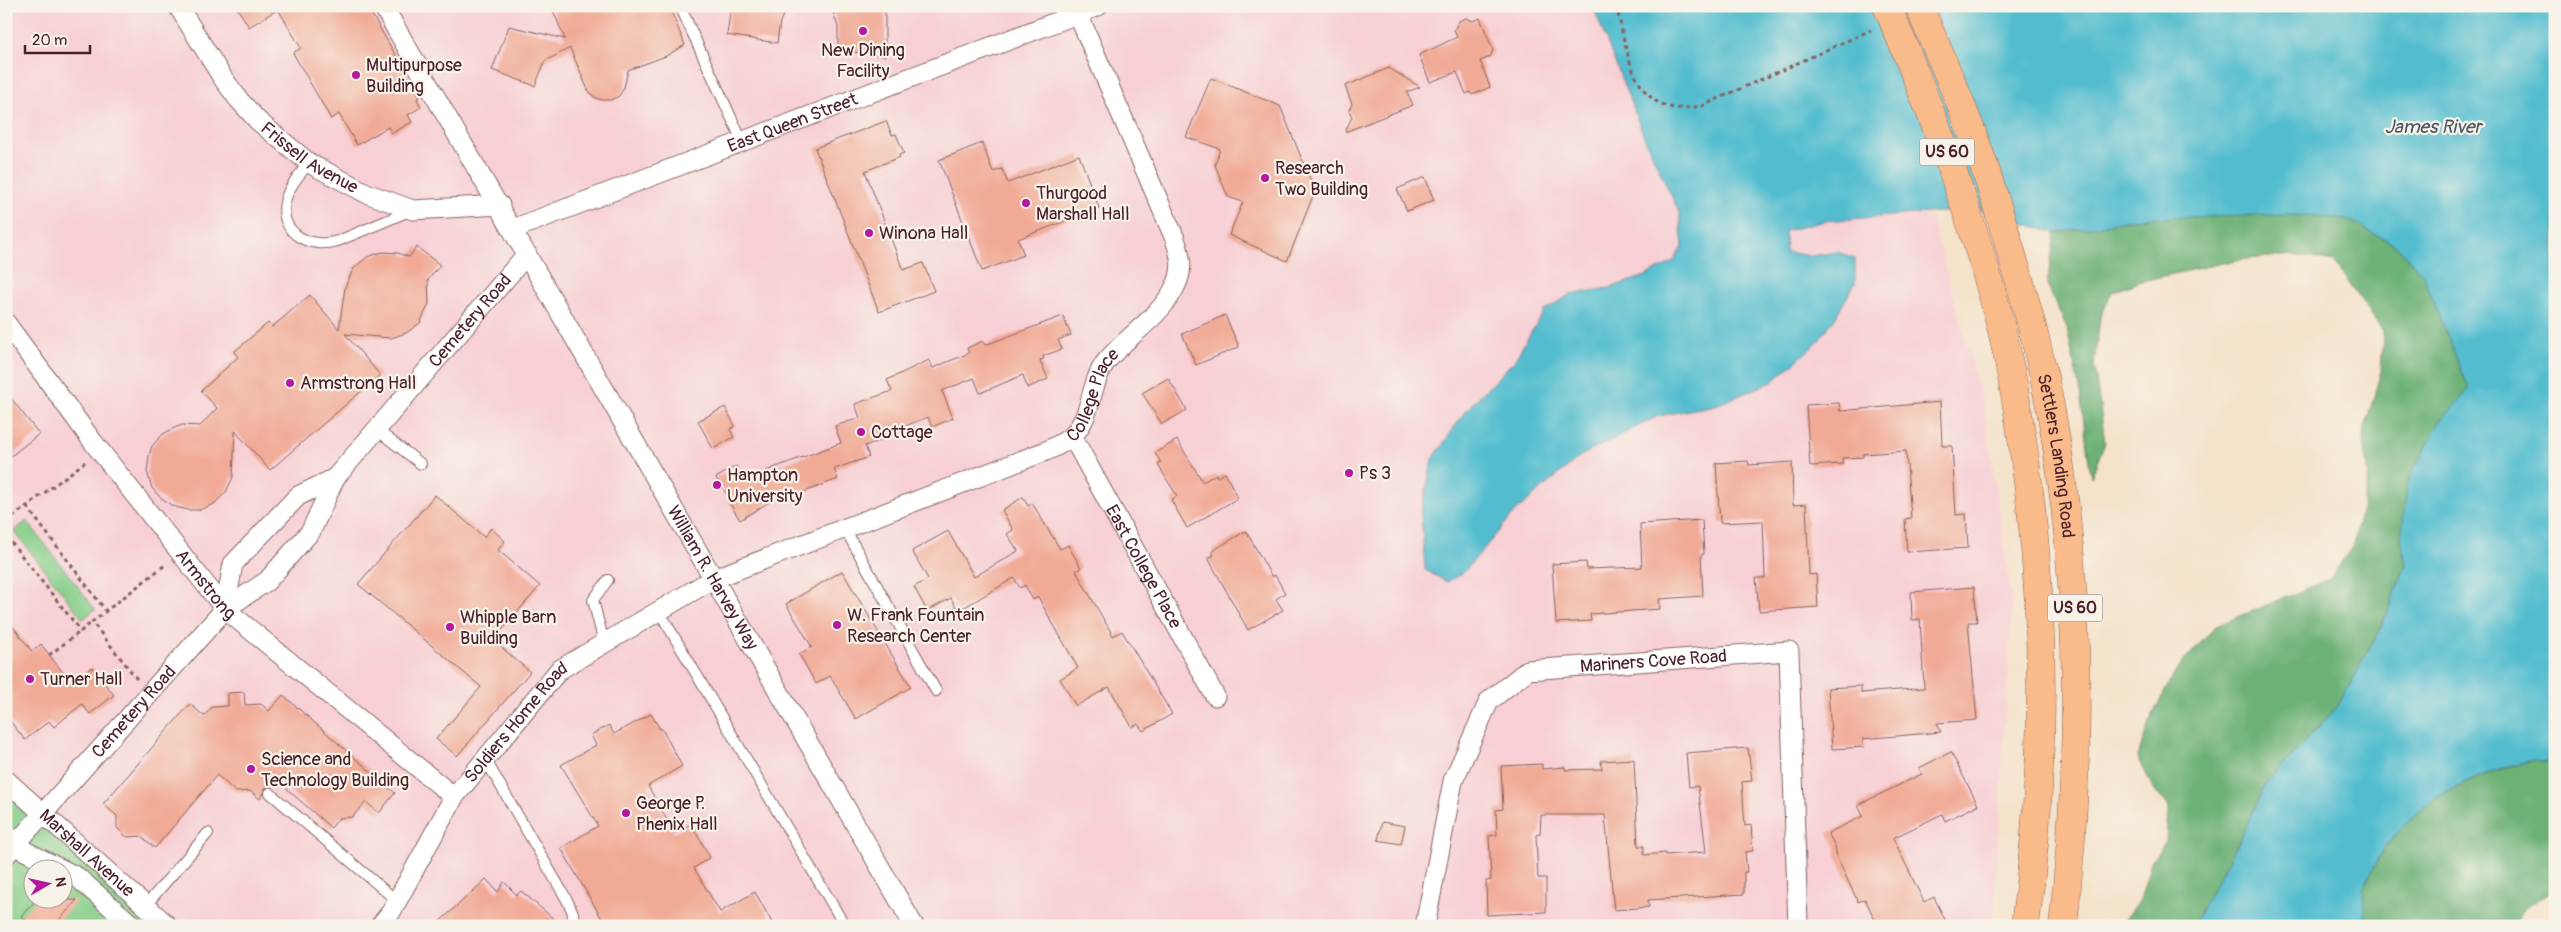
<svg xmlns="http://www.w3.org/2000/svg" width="2561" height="932" font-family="Pangolin,sans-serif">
<rect width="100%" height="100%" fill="#f7f3e8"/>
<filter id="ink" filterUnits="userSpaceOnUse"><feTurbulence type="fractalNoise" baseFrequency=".02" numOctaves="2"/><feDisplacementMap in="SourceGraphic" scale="10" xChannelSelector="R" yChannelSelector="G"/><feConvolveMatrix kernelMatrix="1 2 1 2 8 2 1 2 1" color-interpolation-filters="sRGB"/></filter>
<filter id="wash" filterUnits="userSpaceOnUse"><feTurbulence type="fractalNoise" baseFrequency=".0096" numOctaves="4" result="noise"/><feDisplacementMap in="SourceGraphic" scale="20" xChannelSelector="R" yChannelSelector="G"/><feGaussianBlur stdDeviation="1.12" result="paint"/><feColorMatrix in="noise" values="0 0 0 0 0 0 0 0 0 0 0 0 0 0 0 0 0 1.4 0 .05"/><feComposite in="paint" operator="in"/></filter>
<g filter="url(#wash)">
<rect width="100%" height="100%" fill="#f4e2c9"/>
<path fill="#f7cfd4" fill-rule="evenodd" d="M 6,6 L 1593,6 L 1645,139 L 1679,212 L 1683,246 L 1673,262 L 1643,277 L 1609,288 L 1571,294 L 1544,311 L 1514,361 L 1466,410 L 1447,582 L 1463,573 L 1516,511 L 1580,456 L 1658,416 L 1716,405 L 1817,343 L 1836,316 L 1855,283 L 1837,252 L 1810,256 L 1785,252 L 1785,231 L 1825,221 L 1930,213 L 1984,407 L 2012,602 L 1993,926 L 6,926 ZM 32,870 L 62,870 L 62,900 L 32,900 Z"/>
<g fill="#86ce8a" stroke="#68765a" fill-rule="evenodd">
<path d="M 27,521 L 95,609 L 83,619 L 14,531 Z"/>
<path d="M 6,793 L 158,926 L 6,926 ZM 32,870 L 62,870 L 62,900 L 32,900 Z"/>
</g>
<g fill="#6cb176" stroke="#5b6850">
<path d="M 2209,215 L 2290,215 L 2347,219 L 2397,246 L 2423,275 L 2469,389 L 2439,423 L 2401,540 L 2406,565 L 2380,630 L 2338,706 L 2266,784 L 2246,827 L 2193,926 L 2120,926 L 2140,900 L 2151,862 L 2166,842 L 2168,807 L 2152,786 L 2138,757 L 2149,722 L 2176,670 L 2216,626 L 2330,579 L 2354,544 L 2369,477 L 2363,435 L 2381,371 L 2383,331 L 2334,262 L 2294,255 L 2237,260 L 2141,281 L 2112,292 L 2100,319 L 2094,364 L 2105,442 L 2091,478 L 2080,393 L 2067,328 L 2047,285 L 2055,233 L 2141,218 Z"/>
<path d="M 2532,760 L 2555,762 L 2555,890 L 2523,909 L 2513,926 L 2365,926 C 2364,915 2361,898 2363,888 C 2365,881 2370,874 2374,867 C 2406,804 2466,777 2532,760 Z"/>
</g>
<path fill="#53bdcf" stroke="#4e6e7d" d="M 1593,6 L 2555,6 L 2555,762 L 2532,760 L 2492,771 L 2450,789 L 2415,814 L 2384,847 L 2363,889 L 2365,926 L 2193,926 L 2246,827 L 2266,784 L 2338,706 L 2380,630 L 2406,565 L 2401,540 L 2408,480 L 2439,423 L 2469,389 L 2423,275 L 2397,246 L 2347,219 L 2290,215 L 2141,218 L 2055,233 L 1977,209 L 1825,221 L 1785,231 L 1786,252 L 1810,256 L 1837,252 L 1855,258 L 1855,283 L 1836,316 L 1817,343 L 1772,382 L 1716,405 L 1658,416 L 1580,456 L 1516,511 L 1463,573 L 1447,582 L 1425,570 L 1421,512 L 1433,459 L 1466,410 L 1514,361 L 1544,311 L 1571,294 L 1609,288 L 1643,277 L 1673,262 L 1683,246 L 1679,212 L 1645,139 Z"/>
<g id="blocks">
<g fill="#f1aa96">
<path d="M 236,6 L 367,6 L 420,97 L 417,99 L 421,107 L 408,115 L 412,122 L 392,133 L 388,127 L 357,145 L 339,114 L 331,119 L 293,53 L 301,48 L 278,9 L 249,27 Z"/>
<path d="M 551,6 L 669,6 L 685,45 L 666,56 L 628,70 L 624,88 L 619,96 L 611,100 L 602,100 L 594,97 L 588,90 L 570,48 L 545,61 L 535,86 L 492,70 L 509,26 L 565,39 Z"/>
<path d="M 731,6 L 787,6 L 780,22 L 777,43 L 727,35 Z"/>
<path d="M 831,6 L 885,6 L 885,56 L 838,50 L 838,27 Z"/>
<path d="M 1466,18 L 1473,21 L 1480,18 L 1493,50 L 1490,57 L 1480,61 L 1490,87 L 1472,95 L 1470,92 L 1466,94 L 1457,72 L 1430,82 L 1419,55 L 1457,37 L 1454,30 L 1459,21 Z"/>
<path d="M 1389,68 L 1420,87 L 1407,92 L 1413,105 L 1345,132 L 1352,117 L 1349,110 L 1352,104 L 1345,86 Z"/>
<path d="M 1211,78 L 1280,106 L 1315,191 L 1287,261 L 1229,235 L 1243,202 L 1228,197 L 1215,165 L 1220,149 L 1186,137 Z"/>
<path d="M 886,121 L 892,135 L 896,134 L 904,153 L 899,155 L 900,157 L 865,171 L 903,270 L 923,263 L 934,291 L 879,312 L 815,148 Z"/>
<path d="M 982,143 L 993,172 L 1002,169 L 1008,183 L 1079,155 L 1099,208 L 1018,239 L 1024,255 L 982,271 L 939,160 Z"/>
<path d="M 1425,177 L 1434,200 L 1407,211 L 1397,189 Z"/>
<path d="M 417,247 L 440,265 L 428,280 L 429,304 L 420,323 L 406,333 L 391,338 L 345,334 L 380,375 L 270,470 L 235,431 L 233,477 L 226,492 L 214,504 L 199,510 L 188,510 L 172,506 L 159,496 L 152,488 L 147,472 L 149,456 L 152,446 L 163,434 L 172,429 L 182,425 L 200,426 L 217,408 L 201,391 L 238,357 L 234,352 L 268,323 L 272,327 L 310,295 L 339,329 L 345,287 L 354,268 L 367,257 L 382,252 L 398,253 L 409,257 Z"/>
<path d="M 1225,315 L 1239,347 L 1196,365 L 1182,334 Z"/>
<path d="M 1063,316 L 1071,335 L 1058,340 L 1062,349 L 1043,356 L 1044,359 L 1040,360 L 1048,379 L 1027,388 L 1023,375 L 980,393 L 974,378 L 942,391 L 953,418 L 932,427 L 928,417 L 885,434 L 887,438 L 865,446 L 869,457 L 834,469 L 838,479 L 786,499 L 784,493 L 740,520 L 727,499 L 729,498 L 716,478 L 736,466 L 747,483 L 768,470 L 841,443 L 835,426 L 860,418 L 855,404 L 892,391 L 887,380 L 929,360 L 933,368 L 969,353 L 967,348 L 983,341 L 985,345 Z"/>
<path d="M 1168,378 L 1187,410 L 1162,424 L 1142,393 Z"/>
<path d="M 6,392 L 39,434 L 6,460 Z"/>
<path d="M 1940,402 L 1942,446 L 1952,446 L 1956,515 L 1966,514 L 1968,548 L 1907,552 L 1905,519 L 1911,518 L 1906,451 L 1863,454 L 1863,457 L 1842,458 L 1843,464 L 1810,466 L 1806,405 L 1839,403 L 1840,411 Z"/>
<path d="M 725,407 L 735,426 L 730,429 L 734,437 L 713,449 L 698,421 Z"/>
<path d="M 1177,440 L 1203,482 L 1216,474 L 1217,477 L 1225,473 L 1238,498 L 1187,528 L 1171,500 L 1177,496 L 1158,465 L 1161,463 L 1155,453 Z"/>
<path d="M 1748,461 L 1749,465 L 1792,462 L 1793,505 L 1806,504 L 1809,575 L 1816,574 L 1818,607 L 1759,611 L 1756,578 L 1765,578 L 1763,521 L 1720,523 L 1716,463 Z"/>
<path d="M 435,495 L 484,537 L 491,528 L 505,541 L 498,550 L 540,586 L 493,640 L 530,672 L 457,756 L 436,739 L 481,687 L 358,584 Z"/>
<path d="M 1023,497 L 1028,506 L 1032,503 L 1060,549 L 1068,545 L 1081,568 L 1076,571 L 1113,636 L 1122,631 L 1172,714 L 1143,731 L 1138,724 L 1132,727 L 1109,687 L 1076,706 L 1060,679 L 1078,668 L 1038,597 L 1033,600 L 1025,585 L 1020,588 L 1014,578 L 958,611 L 951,598 L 927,611 L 914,587 L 928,579 L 912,551 L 948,531 L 974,577 L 1018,551 L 1007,534 L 1013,530 L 1002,510 Z"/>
<path d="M 1702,520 L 1704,554 L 1701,555 L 1703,596 L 1659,599 L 1660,609 L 1590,614 L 1591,621 L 1556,623 L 1552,564 L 1586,562 L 1587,569 L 1642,567 L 1640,524 Z"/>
<path d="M 1246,531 L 1272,577 L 1275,575 L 1285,593 L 1276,599 L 1283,610 L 1248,630 L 1208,558 L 1214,555 L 1212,551 Z"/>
<path d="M 842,571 L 911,687 L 856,719 L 830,676 L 816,684 L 799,654 L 812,647 L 786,604 Z"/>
<path d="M 1974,587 L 1977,622 L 1968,622 L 1977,720 L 1937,723 L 1941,732 L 1863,739 L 1864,747 L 1832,749 L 1828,688 L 1861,686 L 1861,693 L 1924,688 L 1920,619 L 1912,620 L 1911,592 Z"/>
<path d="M 6,618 L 32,651 L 41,644 L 71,683 L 92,667 L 114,695 L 90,714 L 82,704 L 54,727 L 49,721 L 25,740 L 6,716 Z"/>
<path d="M 244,692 L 245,705 L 261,704 L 269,711 L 283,695 L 395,793 L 379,813 L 366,802 L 352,817 L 339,818 L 331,828 L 277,780 L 271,786 L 265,788 L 260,799 L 250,791 L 236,792 L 217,775 L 155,848 L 141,836 L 127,837 L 117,828 L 117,816 L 103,804 L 190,704 L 204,716 L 212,707 L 228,706 L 228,693 Z"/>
<path d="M 651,714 L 660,729 L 662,729 L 682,766 L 648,786 L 674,833 L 691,824 L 710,857 L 694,868 L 720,912 L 755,892 L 774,926 L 606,926 L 561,848 L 598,826 L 561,765 L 596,745 L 591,735 L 609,725 L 614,734 Z"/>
<path d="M 1748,748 L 1752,781 L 1742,782 L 1745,826 L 1751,825 L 1753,851 L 1745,852 L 1747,872 L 1744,872 L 1744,894 L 1648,900 L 1649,907 L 1614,910 L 1605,815 L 1541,815 L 1540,834 L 1536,835 L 1538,878 L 1546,878 L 1546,912 L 1487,915 L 1486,881 L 1491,880 L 1489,836 L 1497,835 L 1496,810 L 1503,809 L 1501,766 L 1542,764 L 1542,769 L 1565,767 L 1565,770 L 1602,769 L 1601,761 L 1634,759 L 1638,846 L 1644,846 L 1644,855 L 1665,853 L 1665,855 L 1706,852 L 1698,786 L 1689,787 L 1686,753 Z"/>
<path d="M 1951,752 L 1978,805 L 1945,821 L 1942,814 L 1893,838 L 1924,902 L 1934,897 L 1948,926 L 1878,926 L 1865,899 L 1858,902 L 1837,858 L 1835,846 L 1828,833 L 1863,816 L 1858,805 L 1922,774 L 1919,768 Z"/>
<path d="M 1382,822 L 1405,826 L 1401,844 L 1378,840 Z"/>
<path d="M 486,879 L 498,892 L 504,882 L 517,895 L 521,891 L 562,926 L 435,926 Z"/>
<path d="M 36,900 L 77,900 L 54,926 L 33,926 L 21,916 Z"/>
</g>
</g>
</g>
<g filter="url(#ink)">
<use href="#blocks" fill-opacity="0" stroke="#866362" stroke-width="1"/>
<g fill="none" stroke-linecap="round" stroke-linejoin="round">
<g stroke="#866362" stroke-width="12">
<g id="lane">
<path d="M 680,6 L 742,141"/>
<path d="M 309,163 C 300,174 288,187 285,202 C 279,235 311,249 338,241 L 412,210"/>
<path d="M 377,430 L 421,464"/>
<path d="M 845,529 L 936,691"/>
<path d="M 659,611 L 845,926"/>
<path d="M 604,643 L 593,600 L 608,580"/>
<path d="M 485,759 L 567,900 L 573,913 L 573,926"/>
<path d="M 270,793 L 397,901"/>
<path d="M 146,905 L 208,833"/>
</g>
</g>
<g stroke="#866362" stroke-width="21">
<g id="street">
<path id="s1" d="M 178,6 L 222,77 L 239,100 L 258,121 L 309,163 L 366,193 L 413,210 L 500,205"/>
<path id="s2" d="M 383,6 L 914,926"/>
<path id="s3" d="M 513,229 L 1098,6"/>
<path id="s4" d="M 6,323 L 93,442 L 225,609 L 454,797"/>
<path id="s5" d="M 1072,436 L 1215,696"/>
<path d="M 225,609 L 233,564 L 298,496 L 335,478"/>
<path id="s6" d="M 6,780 L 168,926"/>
<path d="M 6,833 L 15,846 L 77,877 L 133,926"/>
<path id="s7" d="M 6,855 L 225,609 L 267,581 L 311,531 L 335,478 L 527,254"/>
<path id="s8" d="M 380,926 L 391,912 L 454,797 L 559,670 L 713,579 L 1046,451 C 1055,447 1065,442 1072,436 C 1093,416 1089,385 1105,363 C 1126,336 1160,318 1175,287 C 1184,271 1181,256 1175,239 L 1078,14"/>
<path id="s9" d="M 1425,926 L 1453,781 L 1489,701 L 1528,670 L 1789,651 L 1798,926"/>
</g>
</g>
<g stroke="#866362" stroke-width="29">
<g id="primary">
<path d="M 1887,6 C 1928,103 1966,199 1994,300 C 2008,350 2017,402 2024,453 C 2047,611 2046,768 2025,926"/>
<path id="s10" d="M 1919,6 C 1943,63 1969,119 1988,178 C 2013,254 2036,332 2051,411 C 2082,582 2082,754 2063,926"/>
</g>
</g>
<g stroke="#866362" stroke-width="3" stroke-dasharray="4 4" stroke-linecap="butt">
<path d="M 1616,6 C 1626,41 1629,97 1670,107 C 1679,110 1692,107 1702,106 L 1871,30"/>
<path d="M 27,507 L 106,611"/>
<path d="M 6,522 L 85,462"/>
<path d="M 6,536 L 81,631 L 92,622"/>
<path d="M 49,655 L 81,631"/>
<path d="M 137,679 L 92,622 L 165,565"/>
</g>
<use href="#lane" stroke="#fff" stroke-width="10"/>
<use href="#street" stroke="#fff" stroke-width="19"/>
<use href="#primary" stroke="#fabb8b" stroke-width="28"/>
</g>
</g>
<g fill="#b5179e" stroke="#f7f3e8" stroke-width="2">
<circle cx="863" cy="31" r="5"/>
<circle cx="356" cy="75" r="5"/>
<circle cx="1265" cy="178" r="5"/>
<circle cx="1026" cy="203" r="5"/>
<circle cx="869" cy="233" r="5"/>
<circle cx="290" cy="383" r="5"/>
<circle cx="861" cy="432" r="5"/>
<circle cx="1349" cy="473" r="5"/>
<circle cx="717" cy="485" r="5"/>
<circle cx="837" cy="625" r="5"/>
<circle cx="450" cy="627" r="5"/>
<circle cx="30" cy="679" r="5"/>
<circle cx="251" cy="769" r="5"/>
<circle cx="626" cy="813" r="5"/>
</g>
<g text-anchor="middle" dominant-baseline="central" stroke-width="4.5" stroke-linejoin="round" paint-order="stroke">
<g fill="#f7f3e8" stroke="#7e5f64" stroke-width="1">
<rect x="1919.5" y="138.5" width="55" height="27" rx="4"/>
<rect x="2047.5" y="594.5" width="55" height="27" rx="4"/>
</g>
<g font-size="16" font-weight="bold" fill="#4a1f2b">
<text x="1947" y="152">US 60</text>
<text x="2075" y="608">US 60</text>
</g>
<g font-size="18" fill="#4a1f2b" stroke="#f7f3e8" text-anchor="start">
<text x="863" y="50" text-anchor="middle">New Dining<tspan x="863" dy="21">Facility</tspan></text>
<text x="366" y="65">Multipurpose<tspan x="366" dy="21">Building</tspan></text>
<text x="1275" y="168">Research<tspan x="1275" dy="21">Two Building</tspan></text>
<text x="1036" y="193">Thurgood<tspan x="1036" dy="21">Marshall Hall</tspan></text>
<text x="879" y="233">Winona Hall</text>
<text x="300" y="383">Armstrong Hall</text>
<text x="871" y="432">Cottage</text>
<text x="1359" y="473">Ps 3</text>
<text x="727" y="475">Hampton<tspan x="727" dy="21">University</tspan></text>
<text x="847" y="615">W. Frank Fountain<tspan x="847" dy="21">Research Center</tspan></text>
<text x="460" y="617">Whipple Barn<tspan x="460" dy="21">Building</tspan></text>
<text x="40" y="679">Turner Hall</text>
<text x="261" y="759">Science and<tspan x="261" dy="21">Technology Building</tspan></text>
<text x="636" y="803">George P.<tspan x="636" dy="21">Phenix Hall</tspan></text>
</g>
<g font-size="18" fill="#4a1f2b" stroke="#f7f3e8">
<text stroke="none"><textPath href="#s3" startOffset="299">East Queen Street</textPath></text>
<text stroke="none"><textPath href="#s1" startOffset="204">Frissell Avenue</textPath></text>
<text stroke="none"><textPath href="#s7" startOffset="712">Cemetery Road</textPath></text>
<text stroke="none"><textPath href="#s8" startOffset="926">College Place</textPath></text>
<text stroke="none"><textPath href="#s10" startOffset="472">Settlers Landing Road</textPath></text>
<text stroke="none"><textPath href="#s5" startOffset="149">East College Place</textPath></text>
<text stroke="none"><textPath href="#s2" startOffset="660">William R. Harvey Way</textPath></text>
<text stroke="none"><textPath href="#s4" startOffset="329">Armstrong</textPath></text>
<text stroke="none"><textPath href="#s9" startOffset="411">Mariners Cove Road</textPath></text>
<text stroke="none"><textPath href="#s7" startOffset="192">Cemetery Road</textPath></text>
<text stroke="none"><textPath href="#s8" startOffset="246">Soldiers Home Road</textPath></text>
<text stroke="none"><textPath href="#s6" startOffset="109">Marshall Avenue</textPath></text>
</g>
<g font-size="19" font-style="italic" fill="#4d5664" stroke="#f7f3e8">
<text x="2433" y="127">James River</text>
</g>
</g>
<rect width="2561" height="932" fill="none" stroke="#f7f3e8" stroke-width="25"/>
<g transform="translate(48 884) rotate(81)"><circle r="24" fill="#f7f3e8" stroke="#b29e9c"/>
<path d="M0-4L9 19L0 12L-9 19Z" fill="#b5179e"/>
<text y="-8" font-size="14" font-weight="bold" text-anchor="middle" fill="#4a1f2b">N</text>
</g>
<path d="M25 45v8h65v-8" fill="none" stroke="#4a1f2b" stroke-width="2.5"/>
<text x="32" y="45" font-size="15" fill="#4a1f2b" stroke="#f7f3e8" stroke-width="4" paint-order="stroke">20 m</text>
</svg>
